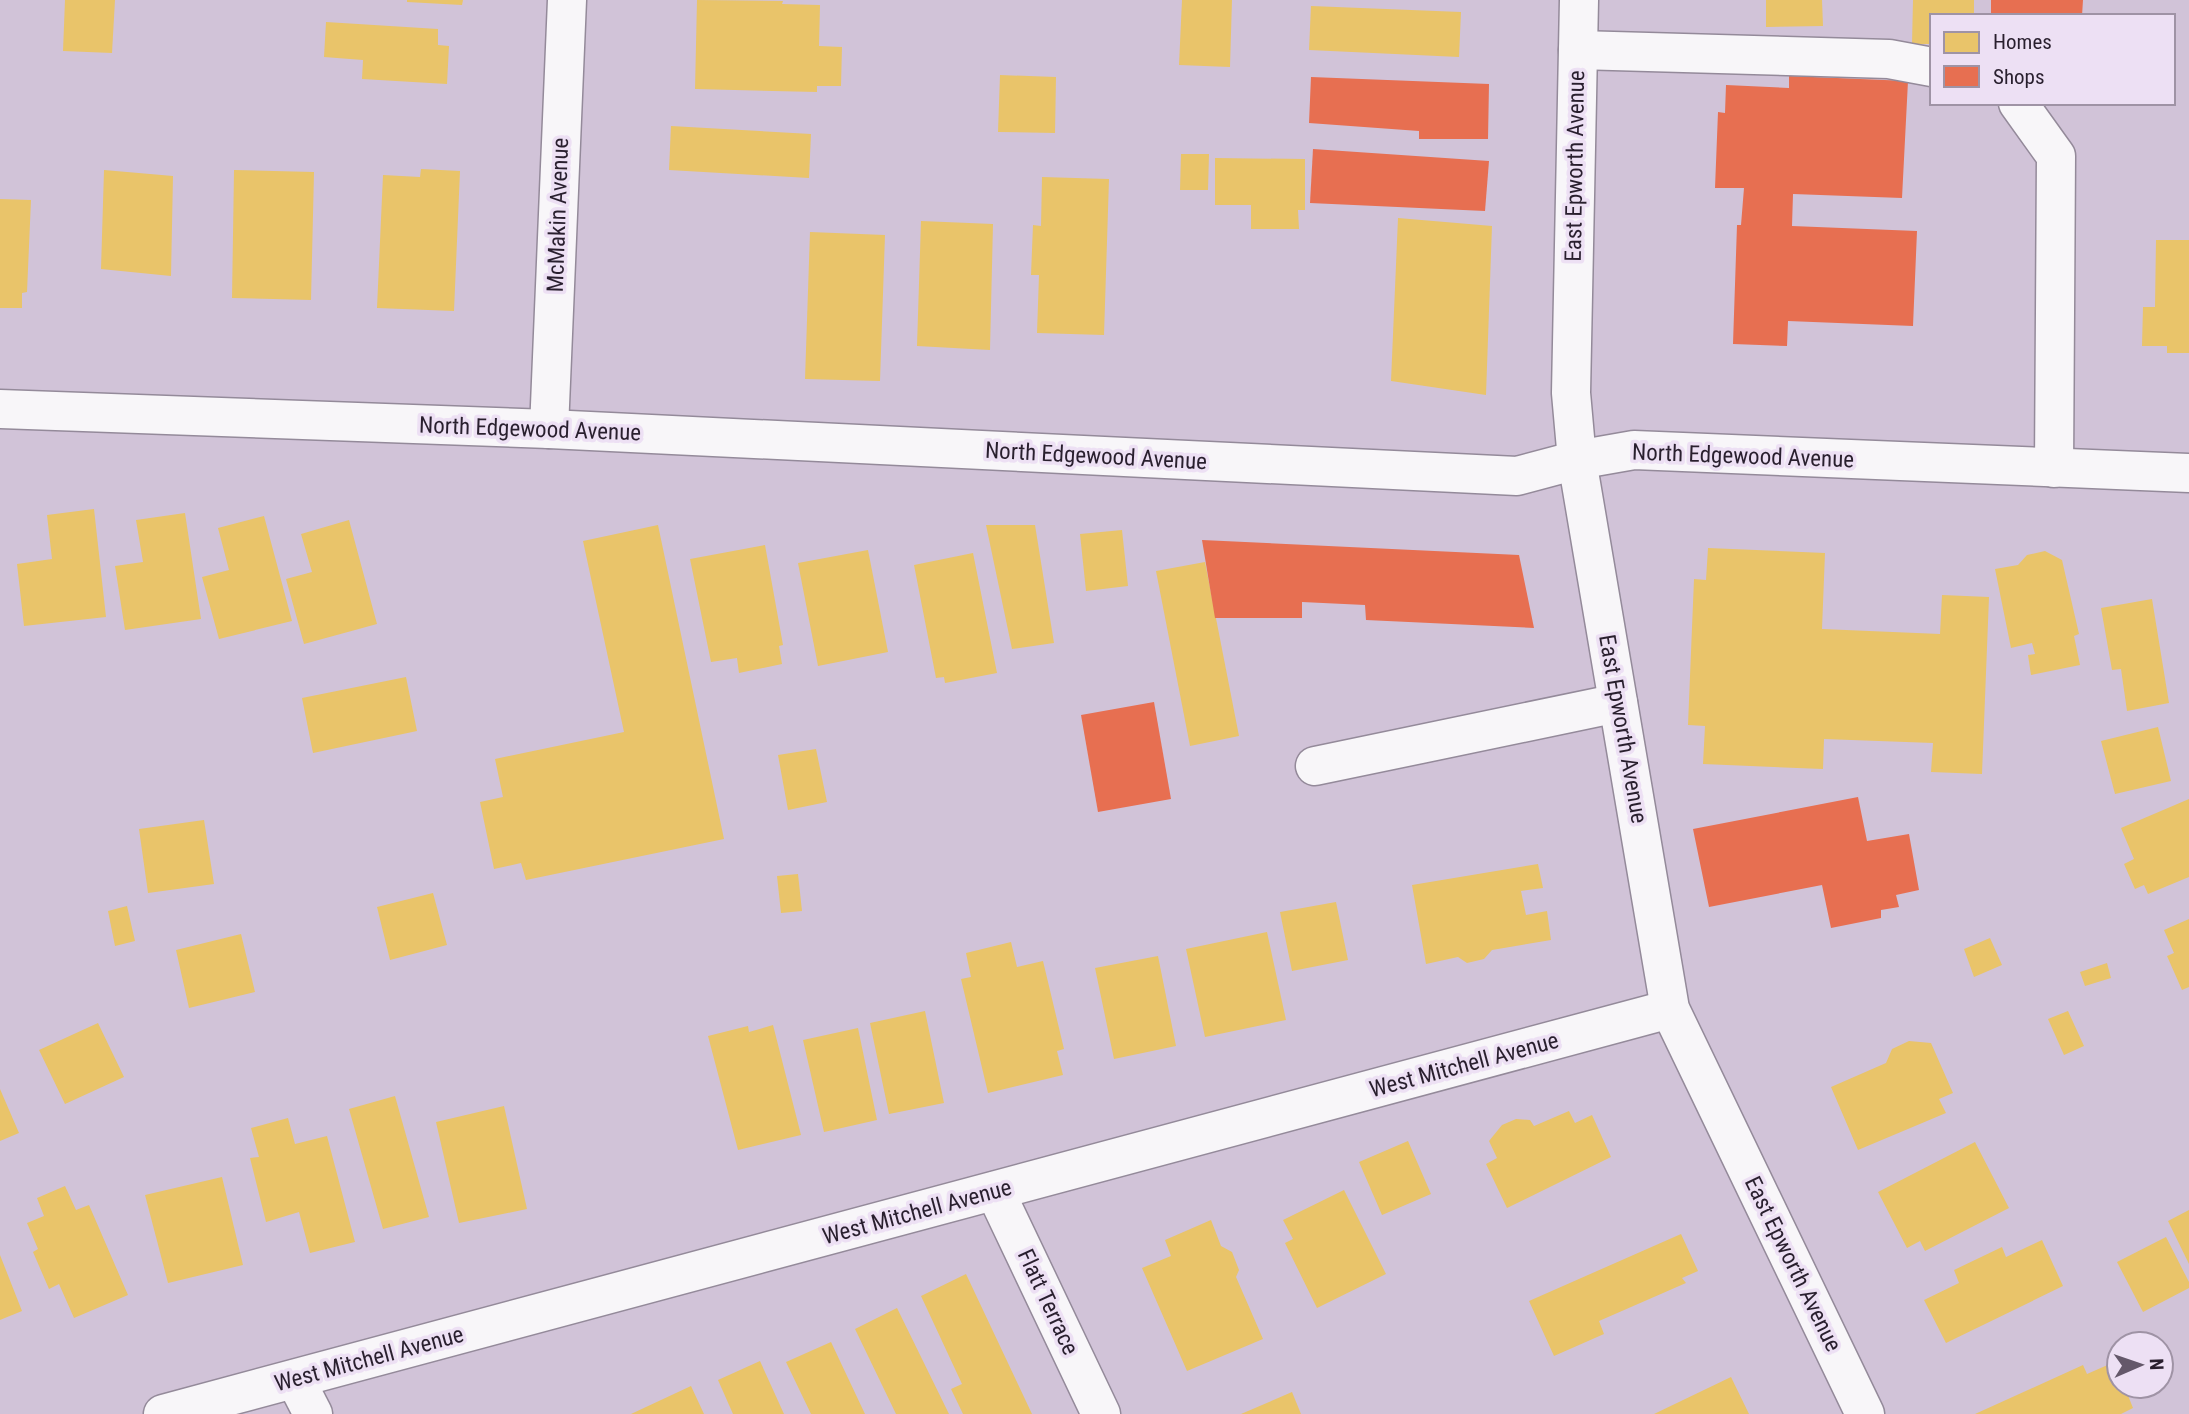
<svg xmlns="http://www.w3.org/2000/svg" width="2189" height="1414" font-family="'Roboto Condensed',sans-serif">
<rect width="100%" height="100%" fill="#d1c3d8"/>
<g fill="#e9c46a">
<path d="M 65,0 L 115,0 L 112,53 L 63,51 Z"/>
<path d="M 407,0 L 463,0 L 462,5 L 407,2 Z"/>
<path d="M 697,0 L 783,1 L 782,4 L 820,5 L 819,46 L 842,47 L 841,86 L 817,86 L 817,92 L 695,89 Z"/>
<path d="M 1182,0 L 1232,0 L 1230,67 L 1179,65 Z"/>
<path d="M 1766,0 L 1822,0 L 1823,26 L 1766,27 Z"/>
<path d="M 1913,0 L 1974,0 L 1974,16 L 1932,16 L 1932,44 L 1912,44 Z"/>
<path d="M 1311,6 L 1461,12 L 1459,57 L 1309,50 Z"/>
<path d="M 326,22 L 438,29 L 438,45 L 449,46 L 447,84 L 362,79 L 363,60 L 324,57 Z"/>
<path d="M 1000,75 L 1056,77 L 1055,133 L 998,132 Z"/>
<path d="M 671,126 L 811,134 L 809,178 L 669,170 Z"/>
<path d="M 1181,154 L 1209,154 L 1208,190 L 1180,190 Z"/>
<path d="M 1215,158 L 1305,159 L 1305,210 L 1298,210 L 1299,229 L 1251,229 L 1251,205 L 1215,205 Z"/>
<path d="M 421,169 L 460,171 L 454,311 L 377,308 L 383,175 L 420,177 Z"/>
<path d="M 104,170 L 173,176 L 171,276 L 101,269 Z"/>
<path d="M 234,170 L 314,172 L 311,300 L 232,298 Z"/>
<path d="M 1042,177 L 1109,179 L 1104,335 L 1037,333 L 1039,275 L 1031,275 L 1033,225 L 1041,226 Z"/>
<path d="M 0,199 L 31,200 L 27,292 L 22,293 L 22,308 L 0,308 Z"/>
<path d="M 1398,218 L 1492,226 L 1486,395 L 1391,381 Z"/>
<path d="M 921,221 L 993,224 L 990,350 L 917,346 Z"/>
<path d="M 810,232 L 885,235 L 880,381 L 805,379 Z"/>
<path d="M 2156,240 L 2189,240 L 2189,353 L 2167,353 L 2167,346 L 2142,346 L 2143,307 L 2155,307 Z"/>
<path d="M 94,509 L 106,617 L 24,626 L 17,564 L 52,559 L 47,515 Z"/>
<path d="M 185,513 L 201,619 L 125,630 L 115,566 L 143,562 L 136,520 Z"/>
<path d="M 264,516 L 292,621 L 219,639 L 202,577 L 229,570 L 218,528 Z"/>
<path d="M 349,520 L 377,624 L 304,644 L 286,579 L 312,572 L 301,534 Z"/>
<path d="M 658,525 L 724,839 L 526,880 L 521,863 L 494,869 L 480,802 L 503,797 L 495,759 L 624,732 L 583,541 Z"/>
<path d="M 986,525 L 1035,525 L 1054,643 L 1012,649 Z"/>
<path d="M 1122,530 L 1128,586 L 1086,591 L 1080,534 Z"/>
<path d="M 765,545 L 783,645 L 779,646 L 782,664 L 739,673 L 737,658 L 711,662 L 690,559 Z"/>
<path d="M 1708,548 L 1825,553 L 1822,629 L 1940,634 L 1942,595 L 1989,597 L 1982,774 L 1931,772 L 1933,743 L 1824,739 L 1823,769 L 1703,764 L 1705,726 L 1688,725 L 1694,579 L 1706,580 Z"/>
<path d="M 868,550 L 888,652 L 818,666 L 798,563 Z"/>
<path d="M 2045,551 L 2062,560 L 2079,634 L 2074,636 L 2080,665 L 2031,675 L 2028,655 L 2035,654 L 2032,643 L 2011,648 L 1995,569 L 2018,565 L 2027,555 Z"/>
<path d="M 973,553 L 997,673 L 945,683 L 944,677 L 936,678 L 914,565 Z"/>
<path d="M 1205,562 L 1239,736 L 1190,746 L 1156,571 Z"/>
<path d="M 2152,599 L 2169,703 L 2127,711 L 2121,669 L 2112,670 L 2101,608 Z"/>
<path d="M 406,677 L 417,731 L 313,753 L 302,698 Z"/>
<path d="M 2158,727 L 2171,781 L 2115,794 L 2101,741 Z"/>
<path d="M 816,749 L 827,802 L 788,810 L 778,755 Z"/>
<path d="M 2189,799 L 2189,877 L 2148,894 L 2144,885 L 2135,889 L 2124,864 L 2134,859 L 2121,828 Z"/>
<path d="M 204,820 L 214,884 L 148,893 L 139,829 Z"/>
<path d="M 1538,864 L 1543,888 L 1521,891 L 1526,915 L 1547,911 L 1551,940 L 1492,950 L 1484,959 L 1467,963 L 1458,957 L 1426,964 L 1412,885 Z"/>
<path d="M 798,874 L 802,911 L 781,913 L 777,876 Z"/>
<path d="M 433,893 L 447,945 L 390,960 L 377,907 Z"/>
<path d="M 1336,902 L 1348,960 L 1292,971 L 1280,912 Z"/>
<path d="M 127,906 L 135,941 L 115,946 L 108,911 Z"/>
<path d="M 2189,919 L 2189,987 L 2182,990 L 2167,956 L 2174,953 L 2164,930 Z"/>
<path d="M 1267,932 L 1286,1020 L 1205,1037 L 1186,949 Z"/>
<path d="M 241,934 L 255,992 L 189,1008 L 176,950 Z"/>
<path d="M 1990,938 L 2002,965 L 1974,977 L 1964,949 Z"/>
<path d="M 1011,942 L 1017,967 L 1043,961 L 1064,1049 L 1057,1051 L 1063,1075 L 988,1093 L 961,979 L 971,977 L 966,953 Z"/>
<path d="M 1158,956 L 1176,1046 L 1114,1059 L 1095,968 Z"/>
<path d="M 2107,963 L 2111,978 L 2085,986 L 2080,972 Z"/>
<path d="M 925,1011 L 944,1103 L 889,1114 L 870,1023 Z"/>
<path d="M 2068,1011 L 2084,1046 L 2064,1055 L 2048,1019 Z"/>
<path d="M 98,1023 L 124,1077 L 65,1104 L 39,1050 Z"/>
<path d="M 773,1025 L 801,1135 L 738,1150 L 708,1036 L 748,1026 L 749,1032 Z"/>
<path d="M 858,1028 L 877,1120 L 824,1132 L 803,1040 Z"/>
<path d="M 1909,1041 L 1931,1043 L 1953,1093 L 1939,1099 L 1946,1113 L 1858,1150 L 1831,1087 L 1886,1063 L 1892,1049 Z"/>
<path d="M 0,1089 L 19,1133 L 0,1141 Z"/>
<path d="M 395,1096 L 429,1217 L 383,1229 L 349,1109 Z"/>
<path d="M 504,1106 L 527,1209 L 459,1223 L 436,1122 Z"/>
<path d="M 1569,1111 L 1575,1123 L 1592,1115 L 1611,1157 L 1507,1208 L 1486,1164 L 1497,1158 L 1489,1141 L 1502,1125 L 1516,1119 L 1530,1120 L 1534,1126 Z"/>
<path d="M 288,1118 L 295,1144 L 327,1136 L 355,1242 L 310,1253 L 299,1212 L 266,1222 L 250,1158 L 259,1157 L 251,1128 Z"/>
<path d="M 1408,1141 L 1431,1194 L 1382,1215 L 1359,1162 Z"/>
<path d="M 1975,1142 L 2009,1208 L 1925,1251 L 1920,1241 L 1907,1248 L 1878,1192 Z"/>
<path d="M 222,1177 L 243,1265 L 168,1283 L 145,1195 Z"/>
<path d="M 65,1186 L 76,1210 L 89,1205 L 128,1295 L 74,1318 L 59,1284 L 49,1289 L 33,1252 L 38,1249 L 27,1223 L 44,1216 L 37,1198 Z"/>
<path d="M 1344,1190 L 1386,1274 L 1317,1308 L 1285,1243 L 1293,1239 L 1283,1220 Z"/>
<path d="M 2189,1210 L 2189,1264 L 2168,1221 Z"/>
<path d="M 1211,1220 L 1221,1246 L 1232,1252 L 1239,1270 L 1236,1277 L 1263,1339 L 1187,1371 L 1142,1268 L 1171,1256 L 1165,1240 Z"/>
<path d="M 1681,1234 L 1698,1271 L 1682,1278 L 1686,1283 L 1599,1321 L 1604,1334 L 1554,1356 L 1529,1301 Z"/>
<path d="M 2166,1237 L 2189,1282 L 2189,1288 L 2143,1312 L 2117,1262 Z"/>
<path d="M 2042,1240 L 2063,1286 L 1946,1343 L 1924,1300 L 1959,1283 L 1954,1270 L 2002,1247 L 2006,1257 Z"/>
<path d="M 0,1255 L 22,1311 L 0,1320 Z"/>
<path d="M 966,1274 L 1032,1414 L 963,1414 L 951,1389 L 962,1384 L 921,1296 Z"/>
<path d="M 897,1308 L 949,1414 L 896,1414 L 855,1329 Z"/>
<path d="M 831,1342 L 865,1414 L 811,1414 L 786,1362 Z"/>
<path d="M 2119,1360 L 2119,1386 L 2141,1386 L 2127,1393 L 2133,1408 L 2121,1414 L 1975,1414 L 2083,1365 L 2087,1374 Z"/>
<path d="M 760,1361 L 784,1414 L 733,1414 L 718,1380 Z"/>
<path d="M 1731,1377 L 1749,1414 L 1654,1414 Z"/>
<path d="M 691,1386 L 704,1414 L 631,1414 Z"/>
<path d="M 1292,1392 L 1301,1414 L 1241,1414 Z"/>
</g>
<g fill="#e76f51">
<path d="M 1991,0 L 2083,0 L 2082,16 L 1991,16 Z"/>
<path d="M 1789,76 L 1908,81 L 1902,198 L 1793,194 L 1792,226 L 1917,231 L 1913,326 L 1788,321 L 1787,346 L 1733,344 L 1737,225 L 1741,225 L 1744,188 L 1715,188 L 1718,112 L 1725,113 L 1726,85 L 1789,88 Z"/>
<path d="M 1311,77 L 1489,84 L 1488,139 L 1419,139 L 1419,131 L 1309,123 Z"/>
<path d="M 1313,149 L 1489,161 L 1485,211 L 1310,203 Z"/>
<path d="M 1202,540 L 1519,555 L 1534,628 L 1366,620 L 1365,605 L 1302,602 L 1302,618 L 1215,618 Z"/>
<path d="M 1154,702 L 1171,799 L 1098,812 L 1081,715 Z"/>
<path d="M 1858,797 L 1867,841 L 1909,834 L 1919,890 L 1896,895 L 1899,907 L 1881,910 L 1881,918 L 1831,928 L 1822,885 L 1709,907 L 1693,829 Z"/>
</g>
<g fill="none" stroke-linecap="round" stroke-linejoin="round">
<g stroke="#948a9a" stroke-width="41">
<g id="minor">
<path d="M 1579,0 L 1571,393 L 1577,460 L 1670,1009 L 1865,1414"/>
<path d="M 1578,50 L 1889,59 L 1932,67"/>
<path d="M 2018,103 L 2056,156 L 2054,468"/>
<path d="M 0,409 L 549,429 L 1517,476 L 1577,460 L 1634,450 L 2189,473"/>
<path d="M 549,429 L 567,0"/>
<path d="M 1315,766 L 1618,703"/>
<path d="M 995,1191 L 1101,1414"/>
<path d="M 295,1379 L 313,1414"/>
<path d="M 163,1414 L 1670,1009"/>
</g>
</g>
<use href="#minor" stroke="#f8f6f9" stroke-width="38"/>
</g>
<g text-anchor="middle" dominant-baseline="central" stroke-width="7" stroke-linejoin="round" paint-order="stroke">
<g font-size="23" fill="#291f2e" stroke="#ede0f4">
<text transform="translate(1575 166) rotate(-89)">East Epworth Avenue</text>
<text transform="translate(558 215) rotate(-88)">McMakin Avenue</text>
<text transform="translate(530 429) rotate(2)">North Edgewood Avenue</text>
<text transform="translate(1096 456) rotate(3)">North Edgewood Avenue</text>
<text transform="translate(1743 456) rotate(2)">North Edgewood Avenue</text>
<text transform="translate(1623 729) rotate(80)">East Epworth Avenue</text>
<text transform="translate(1464 1065) rotate(-15)">West Mitchell Avenue</text>
<text transform="translate(917 1212) rotate(-15)">West Mitchell Avenue</text>
<text transform="translate(1793 1264) rotate(64)">East Epworth Avenue</text>
<text transform="translate(1048 1302) rotate(65)">Flatt Terrace</text>
<text transform="translate(369 1359) rotate(-15)">West Mitchell Avenue</text>
</g>
</g>
<rect x="1930" y="14" width="245" height="91" fill="#ede0f4" stroke="#9f93a5" stroke-width="2"/>
<rect x="1944" y="32" width="35" height="21" fill="#e9c46a" stroke="#9f93a5" stroke-width="2"/>
<text x="1993" y="49" font-size="21" fill="#291f2e">Homes</text>
<rect x="1944" y="66" width="35" height="21" fill="#e76f51" stroke="#9f93a5" stroke-width="2"/>
<text x="1993" y="84" font-size="21" fill="#291f2e">Shops</text>
<g transform="translate(2140 1365) rotate(88)"><circle r="33" fill="#ede0f4" stroke="#9f93a5" stroke-width="2"/>
<path d="M0-5L12 26L0 18L-12 26Z" fill="#64586a"/>
<text y="-10" font-size="19" font-weight="bold" text-anchor="middle" fill="#291f2e">N</text>
</g>
</svg>
